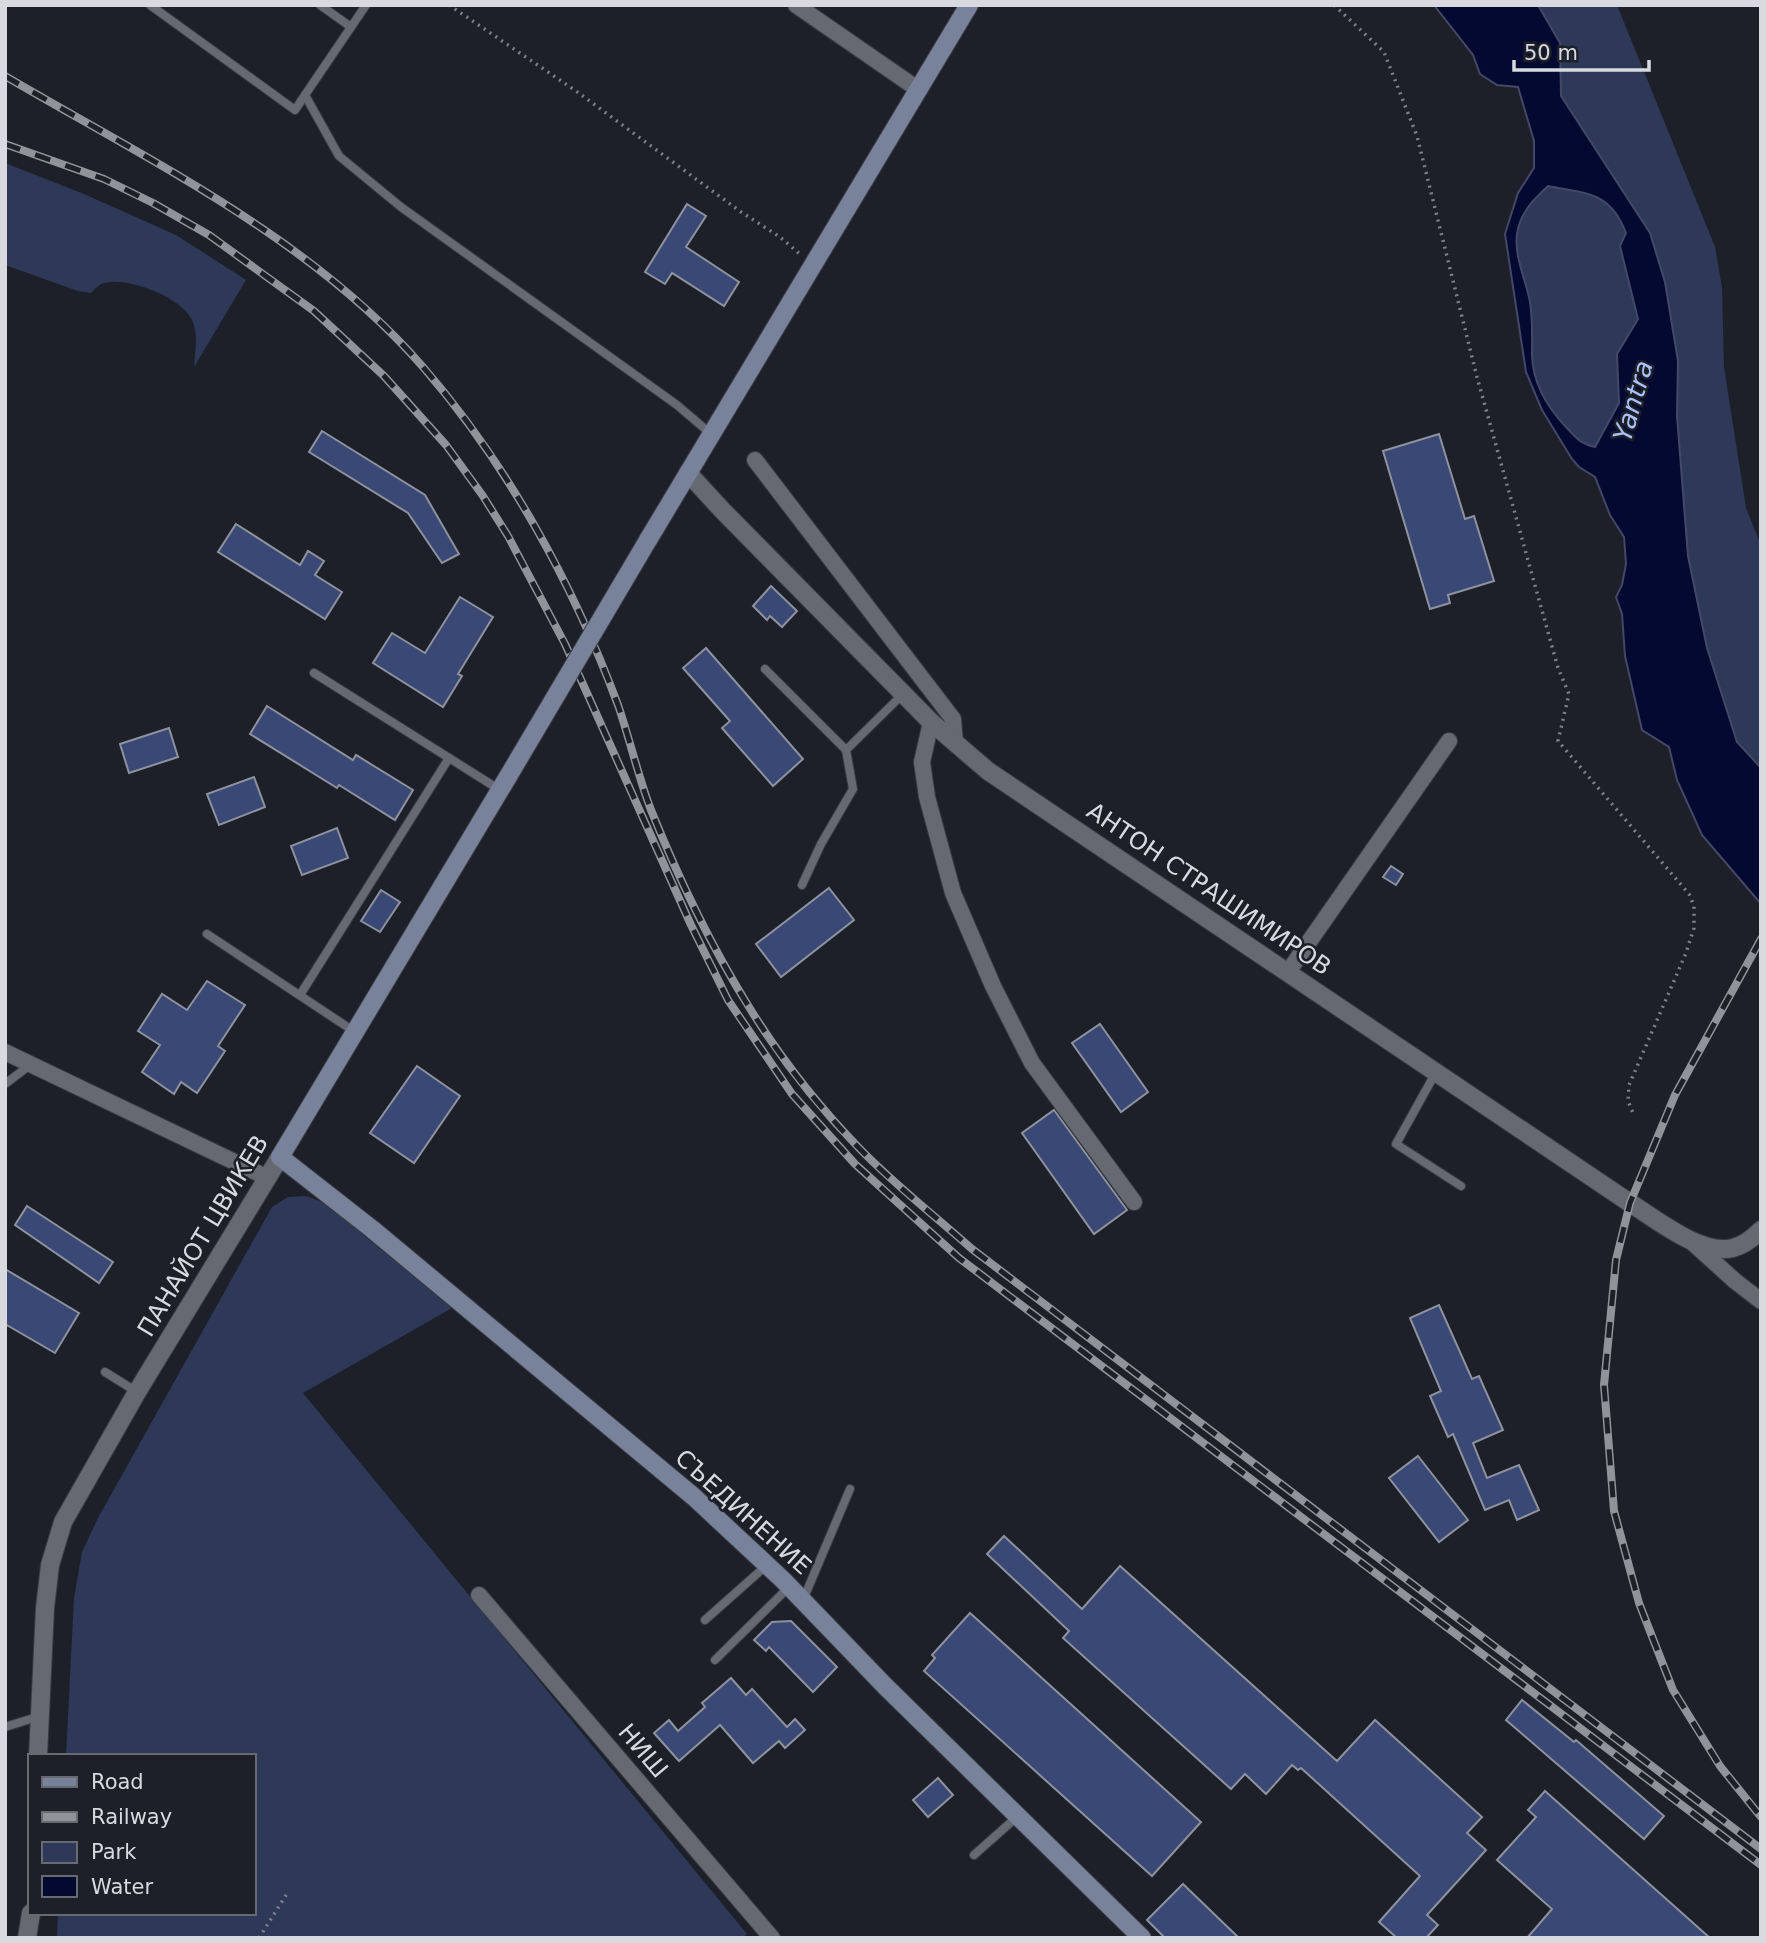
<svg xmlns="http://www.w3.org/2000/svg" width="1766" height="1943" font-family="'DejaVu Sans',sans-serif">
<rect width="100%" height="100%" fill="#1d2028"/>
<g fill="#2e3959">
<path d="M 1538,5 L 1617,5 L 1715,247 L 1722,287 L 1724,367 L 1746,508 L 1761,545 L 1761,768 L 1737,742 L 1707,648 L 1688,556 L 1677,416 L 1678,361 L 1665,282 L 1650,233 L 1561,96 L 1560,43 Z"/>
<path d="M 5,163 L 84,194 L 176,235 L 246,280 L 194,367 C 195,351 199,332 191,318 C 180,297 127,276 104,283 C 98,285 95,289 91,293 L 78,291 L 5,265 Z"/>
<path d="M 1548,186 C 1587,193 1609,191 1626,233 L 1620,246 L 1638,319 L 1617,354 L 1619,403 L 1596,447 C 1581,444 1576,438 1566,427 C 1547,408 1533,384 1532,356 C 1532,338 1533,321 1530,302 C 1526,280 1514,257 1517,234 C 1520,213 1533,200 1548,186 Z"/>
<path d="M 307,1196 L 326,1204 L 452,1308 L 303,1393 L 747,1934 L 742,1938 L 57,1938 L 58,1913 L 254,1913 L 254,1756 L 66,1756 L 74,1598 L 82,1552 L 98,1518 L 272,1207 L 288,1197 Z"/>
</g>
<path fill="#040931" stroke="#444866" stroke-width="2" fill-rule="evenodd" d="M 1434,5 L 1538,5 L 1560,43 L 1561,96 L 1650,233 L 1665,282 L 1678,361 L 1677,416 L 1688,556 L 1707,648 L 1737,742 L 1761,768 L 1761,904 L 1702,835 L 1677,780 L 1669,747 L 1642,730 L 1625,656 L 1622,614 L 1616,597 L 1622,585 L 1626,564 L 1624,537 L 1610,515 L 1595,477 L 1579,467 L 1572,459 L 1542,410 L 1526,372 L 1505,234 L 1518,193 L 1534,168 L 1534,141 L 1518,87 L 1497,85 L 1480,74 L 1473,55 ZM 1548,186 C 1587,194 1610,191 1626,233 L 1620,246 L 1638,319 L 1617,354 L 1619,403 L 1595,447 C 1581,444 1576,438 1566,427 C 1547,407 1533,383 1532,356 C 1532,337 1533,321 1530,302 C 1526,280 1514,257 1517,234 C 1520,213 1533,200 1548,186 Z"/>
<g fill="#394875" stroke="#8e929d" stroke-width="2">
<path d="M 687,204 L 706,216 L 686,247 L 739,282 L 724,306 L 672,273 L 665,284 L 645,272 Z"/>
<path d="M 322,431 L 425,495 L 459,554 L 442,563 L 408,513 L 309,452 Z"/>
<path d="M 1439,434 L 1465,519 L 1474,516 L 1494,581 L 1448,595 L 1450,603 L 1430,609 L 1383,451 Z"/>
<path d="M 236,524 L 300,565 L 308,551 L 324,561 L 315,575 L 342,592 L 325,619 L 218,552 Z"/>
<path d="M 771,586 L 797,611 L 782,627 L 770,616 L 767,620 L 753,606 Z"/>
<path d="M 460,597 L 493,617 L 458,674 L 462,676 L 443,707 L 373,663 L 392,633 L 425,653 Z"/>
<path d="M 706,648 L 803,759 L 773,786 L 722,728 L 730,721 L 683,668 Z"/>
<path d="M 267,706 L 353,760 L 356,755 L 413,790 L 395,820 L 339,785 L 337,788 L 250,734 Z"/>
<path d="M 169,728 L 178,757 L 129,773 L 120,744 Z"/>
<path d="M 254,777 L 265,807 L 219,825 L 207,794 Z"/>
<path d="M 337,828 L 348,858 L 302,875 L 291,846 Z"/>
<path d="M 1391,866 L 1403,874 L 1396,885 L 1383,877 Z"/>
<path d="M 829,888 L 854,920 L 781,977 L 756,944 Z"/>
<path d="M 381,890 L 400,902 L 380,932 L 361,921 Z"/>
<path d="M 207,981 L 245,1005 L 218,1046 L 225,1051 L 197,1093 L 181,1082 L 174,1094 L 142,1072 L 160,1045 L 138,1031 L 162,994 L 187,1010 Z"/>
<path d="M 1100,1024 L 1148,1092 L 1121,1112 L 1072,1043 Z"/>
<path d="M 417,1066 L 460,1096 L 414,1163 L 370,1133 Z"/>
<path d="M 1054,1110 L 1127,1210 L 1094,1234 L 1022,1133 Z"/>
<path d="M 27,1206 L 113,1262 L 99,1283 L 15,1225 Z"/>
<path d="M 5,1269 L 79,1313 L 55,1353 L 5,1324 Z"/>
<path d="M 1439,1305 L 1472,1379 L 1479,1376 L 1503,1430 L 1473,1443 L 1487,1478 L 1519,1465 L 1539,1510 L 1517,1520 L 1509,1500 L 1485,1510 L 1453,1434 L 1448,1437 L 1430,1396 L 1441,1391 L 1410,1318 Z"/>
<path d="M 1418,1456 L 1468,1520 L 1439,1542 L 1389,1478 Z"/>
<path d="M 1004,1536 L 1082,1609 L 1120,1566 L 1337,1761 L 1375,1720 L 1482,1817 L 1467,1833 L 1486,1850 L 1427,1915 L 1438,1925 L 1426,1938 L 1397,1938 L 1379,1922 L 1420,1876 L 1301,1768 L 1298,1770 L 1292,1765 L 1266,1794 L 1245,1774 L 1231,1789 L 1063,1638 L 1069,1631 L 987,1554 Z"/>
<path d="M 970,1613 L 1201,1822 L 1152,1876 L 924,1671 L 935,1658 L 932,1655 Z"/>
<path d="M 791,1621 L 837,1667 L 813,1692 L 769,1647 L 766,1651 L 754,1640 L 772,1622 Z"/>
<path d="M 731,1678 L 746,1695 L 752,1689 L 787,1727 L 795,1719 L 805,1730 L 785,1748 L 779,1741 L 753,1763 L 720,1725 L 679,1761 L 654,1733 L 669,1720 L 678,1731 L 705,1707 L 702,1703 Z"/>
<path d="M 1522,1700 L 1574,1742 L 1576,1740 L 1664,1816 L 1644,1839 L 1506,1720 Z"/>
<path d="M 938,1778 L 953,1795 L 928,1817 L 913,1800 Z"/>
<path d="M 1545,1791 L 1710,1938 L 1527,1938 L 1552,1909 L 1497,1860 L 1536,1817 L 1528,1810 Z"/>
<path d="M 1183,1884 L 1239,1938 L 1165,1938 L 1147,1920 Z"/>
</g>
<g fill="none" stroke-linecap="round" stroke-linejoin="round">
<g stroke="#393b42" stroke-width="10">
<g id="service">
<path d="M 150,5 L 295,110 L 305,95"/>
<path d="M 320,5 L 351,27"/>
<path d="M 366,5 L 305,95 L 339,156 L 401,207 L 677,405 L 711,434"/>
<path d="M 765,669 L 846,750"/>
<path d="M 314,673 L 500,790"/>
<path d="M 802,885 L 821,844 L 853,789 L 846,750 L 904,693"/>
<path d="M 207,934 L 355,1032"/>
<path d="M 300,995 L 449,758"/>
<path d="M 1436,1072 L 1396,1144 L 1461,1186"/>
<path d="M 5,1084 L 30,1065"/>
<path d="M 105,1372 L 137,1392"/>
<path d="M 803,1600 L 850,1489"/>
<path d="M 705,1620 L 767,1565"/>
<path d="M 715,1660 L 789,1587"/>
<path d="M 5,1727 L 40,1716"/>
<path d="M 974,1855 L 1018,1816"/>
</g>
</g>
<g stroke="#393b42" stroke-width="18">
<g id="minor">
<path d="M 796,5 L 919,90"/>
<path d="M 755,460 L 953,719 L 955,743"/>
<path d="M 931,722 L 922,762 L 927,797 L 953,893 L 993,986 L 1032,1063 L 1134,1202"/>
<path d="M 1288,972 L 1449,741"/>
<path d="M 5,1052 L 268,1178"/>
<path d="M 1692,1242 L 1735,1281 L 1761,1301"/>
<path d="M 479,1595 L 772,1938"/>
</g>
</g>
<g stroke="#393b42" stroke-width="20">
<g id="tertiary">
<path d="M 688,473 L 723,511 L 931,722 L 988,771 L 1630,1203 C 1656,1219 1701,1256 1733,1248 C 1744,1245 1753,1238 1761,1230"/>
<path d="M 38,1756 L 45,1608 L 50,1565 L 63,1522 L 137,1392 L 280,1157"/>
<path d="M 27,1938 L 31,1913"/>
</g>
</g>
<g stroke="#393b42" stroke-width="20">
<g id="secondary">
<path d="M 648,540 L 969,5"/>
<path d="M 509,775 L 280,1157 L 372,1229 L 694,1497 L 783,1580 L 885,1686 L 1142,1938"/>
</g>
</g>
<g stroke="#7f8188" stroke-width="3.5" stroke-dasharray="2 5" stroke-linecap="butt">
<path d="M 449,5 L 576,91 L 741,212 L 780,237 L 801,255"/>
<path d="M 1334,5 L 1384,52 L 1417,136 L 1477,377 L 1558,668 L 1569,694 L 1558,741 L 1689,894 L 1694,906 L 1694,928 L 1686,953 L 1629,1085 L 1628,1101 L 1633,1113"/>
<path d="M 259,1938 L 288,1892"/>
</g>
<use href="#service" stroke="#656972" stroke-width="8"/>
<use href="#minor" stroke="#656972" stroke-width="16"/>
<use href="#tertiary" stroke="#656972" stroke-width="18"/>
<use href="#secondary" stroke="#78829b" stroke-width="18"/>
<g stroke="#91939a" stroke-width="8">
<g id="rail">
<path d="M 5,76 C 150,161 311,238 423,367 C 508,465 573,584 618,705 C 630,740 638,776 651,810 C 678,877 711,946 749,1007 C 781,1059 818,1106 860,1149 C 895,1185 935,1216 972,1249 L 1761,1849"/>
<path d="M 5,144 L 104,179 L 153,203 L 209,235 L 314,311 L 384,376 L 446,445 L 483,496 L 508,536 L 565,644 L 691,925 L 728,1000 L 792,1094 L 855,1164 L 959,1258 L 1761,1865"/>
<path d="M 1761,939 L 1675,1095 L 1630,1203 L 1616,1260 L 1604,1385 L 1614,1511 L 1639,1603 L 1673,1690 L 1720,1766 L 1761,1817"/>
</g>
</g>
<use href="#rail" stroke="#1d2028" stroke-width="5" stroke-dasharray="16" stroke-linecap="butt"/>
<g stroke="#393b42" stroke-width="20" stroke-linecap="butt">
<path id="secondary-bridge" d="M 509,775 L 648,540"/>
</g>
<use href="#secondary-bridge" stroke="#78829b" stroke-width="18"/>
</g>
<g text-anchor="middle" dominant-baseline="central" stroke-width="5" stroke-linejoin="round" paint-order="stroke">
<g font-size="24" fill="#d8dae0" stroke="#1d2028">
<text transform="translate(1209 889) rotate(34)">АНТОН СТРАШИМИРОВ</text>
<text transform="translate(203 1236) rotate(-59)">ПАНАЙОТ ЦВИКЕВ</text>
<text transform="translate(743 1512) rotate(42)">СЪЕДИНЕНИЕ</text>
<text transform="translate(643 1751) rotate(50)">НИШ</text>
</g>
<g font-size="26" font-style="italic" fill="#abc1fb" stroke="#1d2028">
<text transform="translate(1633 401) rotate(-74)">Yantra</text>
</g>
</g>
<rect width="1766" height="1943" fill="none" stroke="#d8dae0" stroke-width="14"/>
<rect x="28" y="1754" width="228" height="161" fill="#1d2028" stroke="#686a72" stroke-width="2"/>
<rect x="42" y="1777" width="35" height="10" fill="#78829b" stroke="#686a72" stroke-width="2"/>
<text x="91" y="1789" font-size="21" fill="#d8dae0">Road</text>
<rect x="42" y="1812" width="35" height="10" fill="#91939a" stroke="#686a72" stroke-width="2"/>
<text x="91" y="1824" font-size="21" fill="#d8dae0">Railway</text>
<rect x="42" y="1842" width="35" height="21" fill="#2e3959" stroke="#686a72" stroke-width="2"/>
<text x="91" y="1859" font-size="21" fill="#d8dae0">Park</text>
<rect x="42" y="1876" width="35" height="21" fill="#040931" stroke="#686a72" stroke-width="2"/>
<text x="91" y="1894" font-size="21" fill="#d8dae0">Water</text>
<path d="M1514 60v10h135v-10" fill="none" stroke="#d8dae0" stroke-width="3.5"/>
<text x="1524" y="60" font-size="21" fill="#d8dae0" stroke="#1d2028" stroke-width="5" paint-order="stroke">50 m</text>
</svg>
